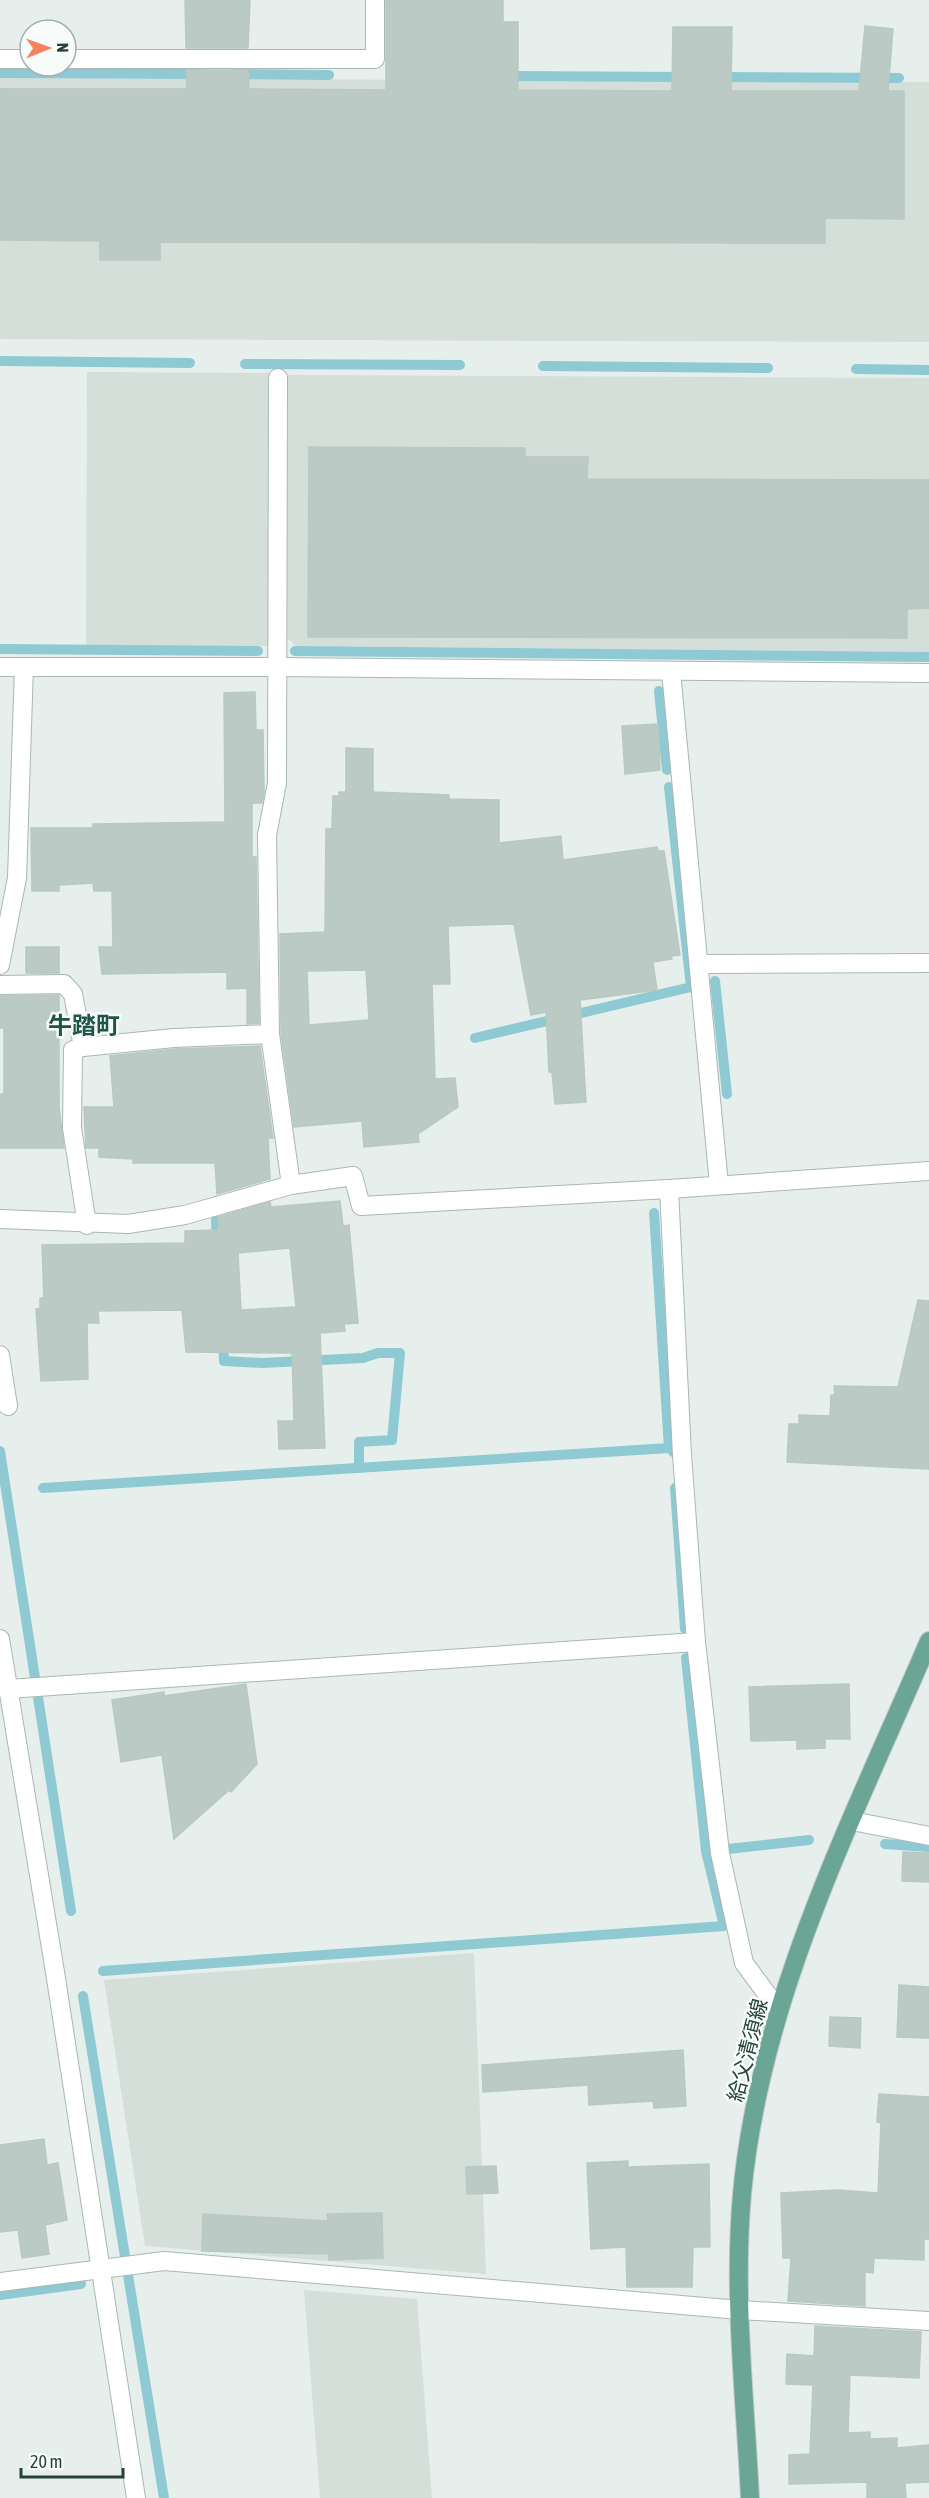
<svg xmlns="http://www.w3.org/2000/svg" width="929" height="2498" font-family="'Asap Condensed','Noto Sans JP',sans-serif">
<rect width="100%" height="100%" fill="#e6efeb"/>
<g fill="#d4dfda">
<path d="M 0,78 L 929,82 L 929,342 L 0,339 Z"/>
<path d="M 87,372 L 269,373 L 268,646 L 86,646 Z"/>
<path d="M 287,375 L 929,378 L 929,652 L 296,646 L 284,635 Z"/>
<path d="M 474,1953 L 486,2274 L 145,2246 L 104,1980 Z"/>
<path d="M 304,2290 L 417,2299 L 432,2498 L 320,2498 Z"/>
</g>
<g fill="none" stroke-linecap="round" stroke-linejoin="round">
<g stroke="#8ec9d4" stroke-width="10">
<path d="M 0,73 L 200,74"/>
<path d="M 236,74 L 329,75"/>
<path d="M 503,76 L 686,77"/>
<path d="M 719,77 L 899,78"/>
<path d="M 0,361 L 190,363"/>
<path d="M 245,364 L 460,365"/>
<path d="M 543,366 L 768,368"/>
<path d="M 856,369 L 929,370"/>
<path d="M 0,649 L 258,651"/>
<path d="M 295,651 L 929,657"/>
<path d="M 659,691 L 667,770"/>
<path d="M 715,981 L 727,1094"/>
<path d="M 475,1038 L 691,987 L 669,787"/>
<path d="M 654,1213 L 669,1448"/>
<path d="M 216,1220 L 217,1244"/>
<path d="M 223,1340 L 224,1361 L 262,1363 L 363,1358 L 378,1353 L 400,1353 L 392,1440 L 359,1442 L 359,1468"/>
<path d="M 0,1451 L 71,1911"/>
<path d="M 43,1488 L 669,1448 L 673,1448 L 673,1452"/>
<path d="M 675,1488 L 685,1629"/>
<path d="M 885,1844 L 929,1847"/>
<path d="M 728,1849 L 809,1840"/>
<path d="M 103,1971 L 724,1926 L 706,1851 L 686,1658"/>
<path d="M 83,1996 L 164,2498"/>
<path d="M 0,2295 L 81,2284"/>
</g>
</g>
<g fill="#bbcac4" stroke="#b8c9c2" stroke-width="1.5" fill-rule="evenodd">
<path d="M 185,0 L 250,0 L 248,48 L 186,48 Z"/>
<path d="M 386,0 L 503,0 L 503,22 L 518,22 L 518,90 L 672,91 L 673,27 L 732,27 L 731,91 L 859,91 L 865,26 L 893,29 L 888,91 L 904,91 L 904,219 L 825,218 L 825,243 L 160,242 L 160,260 L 100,260 L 100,241 L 0,240 L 0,89 L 187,89 L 186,70 L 248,70 L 249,89 L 386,90 Z"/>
<path d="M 309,447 L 525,448 L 525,457 L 588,457 L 587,479 L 929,480 L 929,608 L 907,609 L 907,638 L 308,637 Z"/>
<path d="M 255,692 L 256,730 L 263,730 L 264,792 L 262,803 L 252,803 L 252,857 L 256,857 L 259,1023 L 247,1024 L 247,988 L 227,989 L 227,972 L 102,974 L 99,947 L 113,947 L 112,891 L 94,891 L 93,883 L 59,885 L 59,891 L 32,891 L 31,828 L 93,828 L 93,824 L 225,822 L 224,693 Z"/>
<path d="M 658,724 L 660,770 L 625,774 L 622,726 Z"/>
<path d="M 346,748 L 373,749 L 373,792 L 449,795 L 449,799 L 499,800 L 499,843 L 561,836 L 563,860 L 657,847 L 658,851 L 664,851 L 680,955 L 671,956 L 672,959 L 653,962 L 657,990 L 580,1000 L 586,1102 L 555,1104 L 552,1072 L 549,1072 L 546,1012 L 531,1015 L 514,924 L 448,926 L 450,984 L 432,984 L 435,1079 L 455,1078 L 458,1107 L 418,1134 L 419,1142 L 364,1147 L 362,1121 L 294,1127 L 281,1033 L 280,934 L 325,932 L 326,829 L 332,829 L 333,796 L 339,796 L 339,792 L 346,792 ZM 366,970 L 369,1020 L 309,1025 L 307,971 Z"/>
<rect x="26" y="947" width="33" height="26"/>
<path d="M 59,995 L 59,1107 L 64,1148 L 0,1148 L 0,1094 L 4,1094 L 4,1028 L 0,1028 L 0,996 Z"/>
<path d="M 260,1046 L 273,1138 L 268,1138 L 270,1179 L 217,1194 L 215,1163 L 133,1163 L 133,1159 L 99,1157 L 99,1148 L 86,1148 L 84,1107 L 114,1107 L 110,1056 L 175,1049 Z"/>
<path d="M 340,1201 L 343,1226 L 349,1225 L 358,1323 L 344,1324 L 345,1331 L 320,1333 L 325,1448 L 279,1449 L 278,1421 L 294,1421 L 292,1353 L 186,1352 L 182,1310 L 98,1311 L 99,1323 L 87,1323 L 88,1379 L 41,1381 L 36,1309 L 40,1309 L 40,1298 L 44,1298 L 42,1245 L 185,1243 L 185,1231 L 218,1230 L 218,1217 L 270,1202 L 271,1207 ZM 290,1248 L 296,1307 L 241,1310 L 238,1253 Z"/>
<path d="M 918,1300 L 929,1301 L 929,1469 L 787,1462 L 789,1424 L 799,1424 L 799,1415 L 830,1416 L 831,1395 L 835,1395 L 834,1386 L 898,1387 Z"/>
<path d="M 246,1684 L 257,1764 L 231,1792 L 229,1790 L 174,1839 L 162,1755 L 121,1762 L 112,1700 L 164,1692 L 164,1696 Z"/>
<path d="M 849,1684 L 850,1739 L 825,1739 L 825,1748 L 797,1749 L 797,1740 L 751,1741 L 749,1687 Z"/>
<path d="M 903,1852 L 929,1853 L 929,1882 L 902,1881 Z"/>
<path d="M 899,1985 L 929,1987 L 929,2038 L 897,2037 Z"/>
<path d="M 830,2017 L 861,2018 L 860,2048 L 829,2046 Z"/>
<path d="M 683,2050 L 686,2106 L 654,2108 L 653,2101 L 589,2105 L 588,2085 L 483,2092 L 482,2065 Z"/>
<path d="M 879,2094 L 929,2097 L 929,2239 L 924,2239 L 924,2260 L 874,2258 L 873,2273 L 865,2272 L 865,2306 L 788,2301 L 791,2258 L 783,2258 L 781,2193 L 838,2190 L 878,2193 L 881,2123 L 877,2122 Z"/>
<path d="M 44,2139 L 47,2165 L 58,2163 L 67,2220 L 45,2225 L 49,2254 L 22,2258 L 18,2230 L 0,2232 L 0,2145 Z"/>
<path d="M 628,2161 L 628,2167 L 709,2164 L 710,2247 L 693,2247 L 692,2287 L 627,2287 L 626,2247 L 591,2249 L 587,2163 Z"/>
<path d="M 496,2166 L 498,2193 L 467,2194 L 466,2167 Z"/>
<path d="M 382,2213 L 383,2258 L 329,2260 L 329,2254 L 202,2251 L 203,2214 L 328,2221 L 327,2214 Z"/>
<path d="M 815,2326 L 921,2332 L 919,2378 L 850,2375 L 848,2433 L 870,2432 L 870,2439 L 897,2438 L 897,2448 L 929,2445 L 929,2482 L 905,2483 L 906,2498 L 867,2498 L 867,2482 L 789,2484 L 789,2455 L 810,2454 L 813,2385 L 786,2384 L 787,2354 L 814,2356 Z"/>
</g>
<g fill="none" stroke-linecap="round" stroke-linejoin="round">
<g stroke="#a8b8b2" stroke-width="20">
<g id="minor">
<path d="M 0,59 L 30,59"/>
<path d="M 66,59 L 375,59 L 375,0"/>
<path d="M 278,378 L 277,783 L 267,835 L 270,1034 L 291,1185"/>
<path d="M 0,667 L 276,667 L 929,673"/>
<path d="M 671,671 L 719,1185"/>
<path d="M 700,964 L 929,963"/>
<path d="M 0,965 L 17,878 L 24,667"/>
<path d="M 0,985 L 64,984 L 73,994 L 83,1047 L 73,1050 L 72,1128 L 87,1225"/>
<path d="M 83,1047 L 174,1038 L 270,1034"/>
<path d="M 669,1189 L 682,1455 L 696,1642 L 720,1853 L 744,1963 L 778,2009"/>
<path d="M 0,1219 L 128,1224 L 185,1215 L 291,1185 L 353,1176 L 361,1206 L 669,1189 L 929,1171"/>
<path d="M 0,1355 L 8,1406"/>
<path d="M 0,1639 L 55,1972 L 136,2498"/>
<path d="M 8,1689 L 696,1642"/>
<path d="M 852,1821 L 929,1836"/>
<path d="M 0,2282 L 164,2261 L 740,2310 L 929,2321"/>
</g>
</g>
<g stroke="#c2cac8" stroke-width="20">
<path id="major" d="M 750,2498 C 745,2397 733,2295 742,2194 C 760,1998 853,1819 929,1641"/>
</g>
<use href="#minor" stroke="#fff" stroke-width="18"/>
<use href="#major" stroke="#6aa596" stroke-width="18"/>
</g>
<g text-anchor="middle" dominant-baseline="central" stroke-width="5" stroke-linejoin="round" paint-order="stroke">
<g font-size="21" fill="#24423a" stroke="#f7fbf9">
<text transform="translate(747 2050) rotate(-76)">給父清須線</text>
</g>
<g font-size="24" font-weight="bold" fill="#1f5548" stroke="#f7fbf9">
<text x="84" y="1025">牛踏町</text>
</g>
</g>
<g transform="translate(48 48) rotate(89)"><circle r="28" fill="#f7fbf9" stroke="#a3b1ad" stroke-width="1.5"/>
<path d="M0-4.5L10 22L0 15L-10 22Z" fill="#f4845f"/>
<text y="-9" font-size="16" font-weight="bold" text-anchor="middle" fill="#24423a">N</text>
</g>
<path d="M21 2468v9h102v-9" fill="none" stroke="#24423a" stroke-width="3"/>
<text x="30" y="2468" font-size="18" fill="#24423a" stroke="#f7fbf9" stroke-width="4.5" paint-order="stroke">20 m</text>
</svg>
